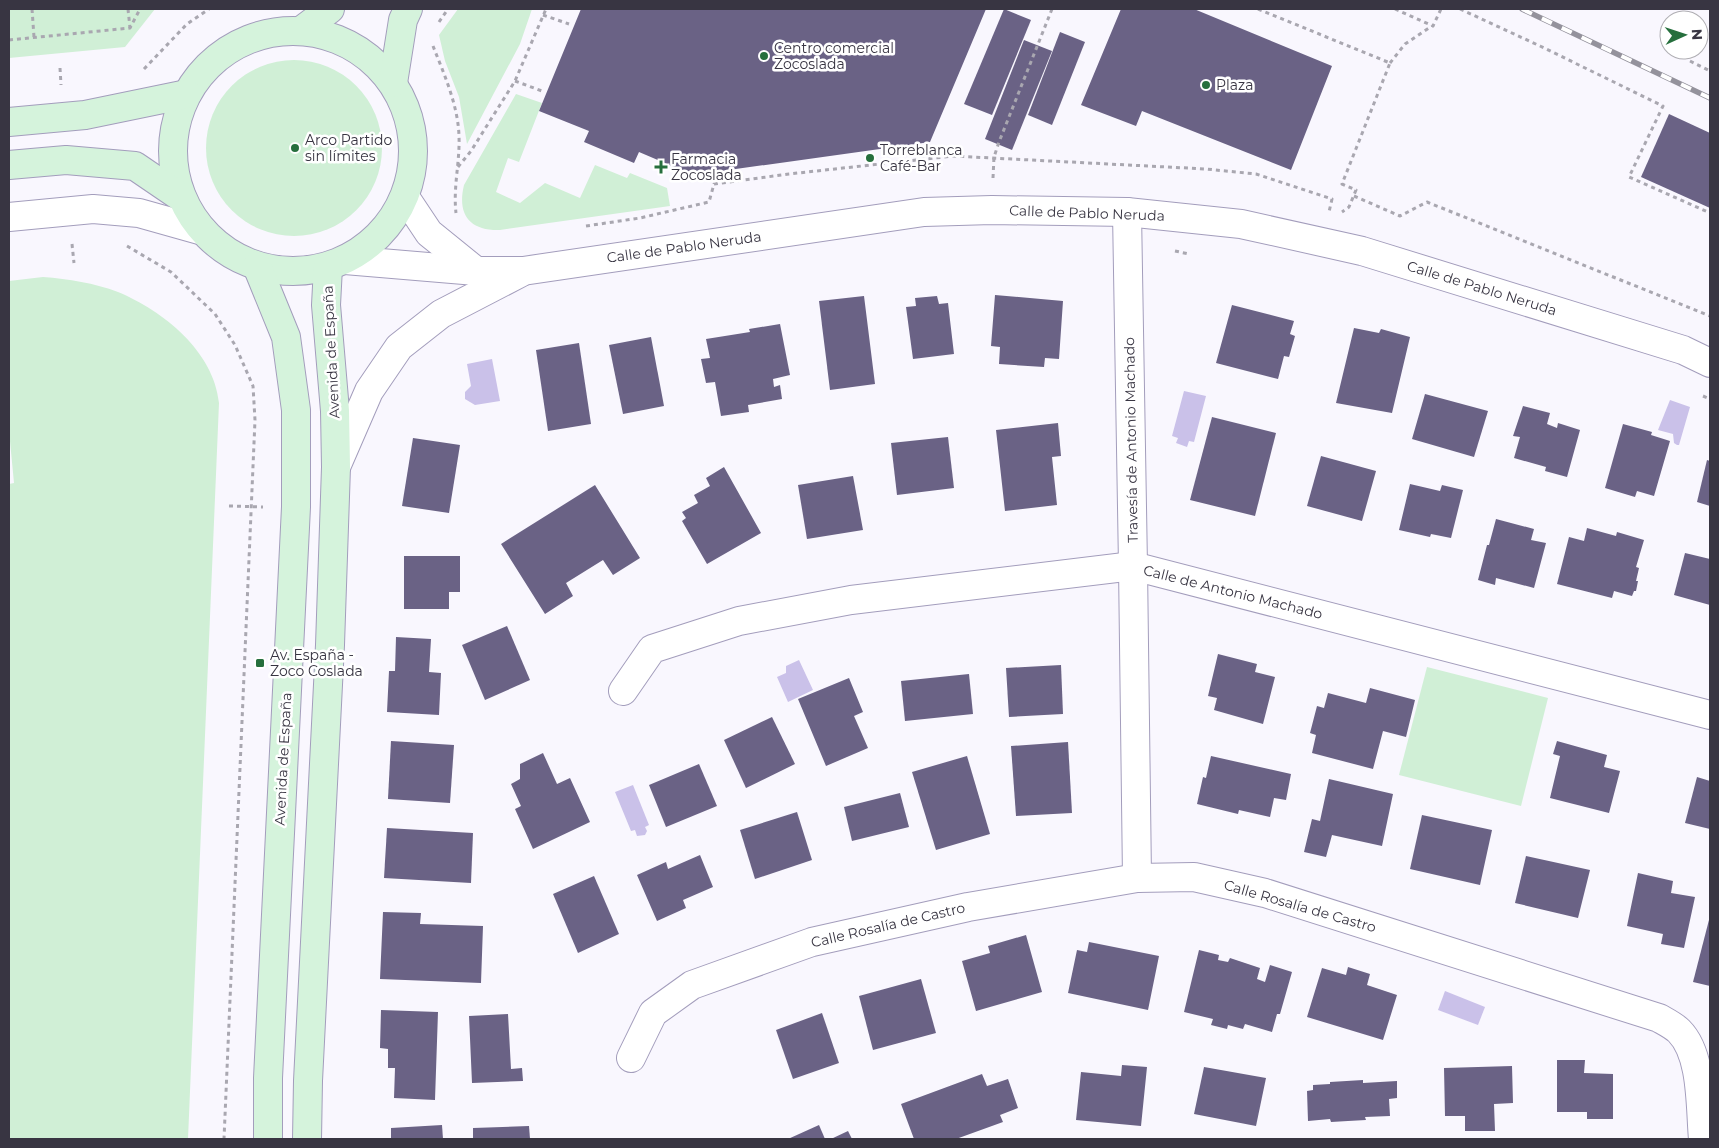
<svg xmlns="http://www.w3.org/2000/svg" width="1719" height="1148" font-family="Montserrat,sans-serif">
<rect width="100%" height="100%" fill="#f9f7fe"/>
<g fill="#d0efd6">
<path d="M 9,9 L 155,9 L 125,47 L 9,58 Z"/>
<path d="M 458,9 L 532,9 L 520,44 L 467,144 L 459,97 L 445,61 L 439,35 Z"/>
<circle cx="294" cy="148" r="88"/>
<path d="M 516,94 L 542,103 L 519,162 L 508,158 L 496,192 L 520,203 L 545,183 L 580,198 L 595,165 L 627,178 L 630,173 L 667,188 L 670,206 L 500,230 C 469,231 457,214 464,185 Z"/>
<path d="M 43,277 C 69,279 94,283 118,292 C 164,311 214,352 219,403 L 188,1139 L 9,1139 L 9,484 L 14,483 L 9,431 L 9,281 Z"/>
<path d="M 1427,667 L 1548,698 L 1521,806 L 1399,775 Z"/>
</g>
<g fill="#cac1e9">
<path d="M 492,359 L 500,401 L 475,405 L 465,399 L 465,392 L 471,386 L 467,364 Z"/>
<path d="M 1184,391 L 1206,396 L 1194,442 L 1189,441 L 1187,447 L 1176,443 L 1178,438 L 1172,436 Z"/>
<path d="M 1670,400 L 1690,407 L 1679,445 L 1677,445 L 1674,443 L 1673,434 L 1658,430 Z"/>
<path d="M 799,660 L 813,690 L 788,702 L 777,677 L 786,673 L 786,666 Z"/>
<path d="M 633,785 L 649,825 L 645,827 L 647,831 L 645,835 L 637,836 L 635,830 L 631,831 L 615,792 Z"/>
<path d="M 1445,991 L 1485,1007 L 1478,1025 L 1438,1010 Z"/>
</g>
<g fill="#6a6285">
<path d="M 581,9 L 986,9 L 930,142 L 693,175 L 639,152 L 634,163 L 584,142 L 589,131 L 539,111 Z"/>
<path d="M 1004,9 L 1031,20 L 992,115 L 964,104 Z"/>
<path d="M 1121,9 L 1194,9 L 1332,66 L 1291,170 L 1142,111 L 1136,126 L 1081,105 Z"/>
<path d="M 1060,32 L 1085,42 L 1052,125 L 1028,115 Z"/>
<path d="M 1024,40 L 1052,51 L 1012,150 L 985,139 Z"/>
<path d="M 1669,114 L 1710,133 L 1710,208 L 1641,177 Z"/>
<path d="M 995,295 L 1063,301 L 1059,359 L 1045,358 L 1044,367 L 999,364 L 1000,347 L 991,346 Z"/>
<path d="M 864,296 L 875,384 L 830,390 L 819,301 Z"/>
<path d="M 937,296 L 939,304 L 948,303 L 954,354 L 913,359 L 906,307 L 916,306 L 915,298 Z"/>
<path d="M 1232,305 L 1294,321 L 1290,334 L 1295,336 L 1289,357 L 1284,356 L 1278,379 L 1216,363 Z"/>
<path d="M 780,324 L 790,375 L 773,379 L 774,387 L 780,385 L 782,399 L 748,405 L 749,412 L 721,416 L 715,382 L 706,383 L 701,359 L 710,358 L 706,339 L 750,332 L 749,329 Z"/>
<path d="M 1354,328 L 1379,333 L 1381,329 L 1410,337 L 1392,413 L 1336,403 Z"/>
<path d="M 651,337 L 664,406 L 623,414 L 609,345 Z"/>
<path d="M 579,343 L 591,424 L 548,431 L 536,350 Z"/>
<path d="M 1425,394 L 1488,411 L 1474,457 L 1412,439 Z"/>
<path d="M 1523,406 L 1550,413 L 1547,424 L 1557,428 L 1558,423 L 1580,430 L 1567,477 L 1545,471 L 1546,467 L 1514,458 L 1520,437 L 1513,436 Z"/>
<path d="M 1212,417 L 1276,433 L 1255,516 L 1190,500 Z"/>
<path d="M 1058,423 L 1061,456 L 1052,457 L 1057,505 L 1005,511 L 996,430 Z"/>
<path d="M 1623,424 L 1652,432 L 1651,435 L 1670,441 L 1654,496 L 1637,491 L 1635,497 L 1605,488 Z"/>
<path d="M 948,437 L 954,488 L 897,495 L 891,443 Z"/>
<path d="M 413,438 L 460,445 L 449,513 L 402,506 Z"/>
<path d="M 1321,456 L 1376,471 L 1362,521 L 1307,506 Z"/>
<path d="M 1707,460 L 1710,461 L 1710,506 L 1697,502 Z"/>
<path d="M 724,467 L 761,533 L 707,564 L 682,521 L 686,518 L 682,512 L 698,503 L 694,495 L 710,486 L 706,478 Z"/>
<path d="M 853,476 L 863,530 L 807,539 L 798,485 Z"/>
<path d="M 1410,484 L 1440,491 L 1442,485 L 1463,490 L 1451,538 L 1431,534 L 1430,537 L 1399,530 Z"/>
<path d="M 595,485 L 640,558 L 613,575 L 603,560 L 566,583 L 573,596 L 545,614 L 501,544 Z"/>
<path d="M 1496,519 L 1534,529 L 1531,540 L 1546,543 L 1534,588 L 1496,578 L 1495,585 L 1478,580 L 1487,545 L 1489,545 Z"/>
<path d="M 1587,528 L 1616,536 L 1617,532 L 1644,540 L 1636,567 L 1639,568 L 1636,581 L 1638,581 L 1636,591 L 1634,591 L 1632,596 L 1614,591 L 1612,598 L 1557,584 L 1569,537 L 1584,541 Z"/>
<path d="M 1685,553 L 1710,559 L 1710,605 L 1674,595 Z"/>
<path d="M 404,556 L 460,556 L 460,592 L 449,592 L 449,609 L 404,609 Z"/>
<path d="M 507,626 L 530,680 L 485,700 L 462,645 Z"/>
<path d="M 396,637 L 431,639 L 429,672 L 441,673 L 439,715 L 387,712 L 389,671 L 395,671 Z"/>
<path d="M 1218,654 L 1257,664 L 1255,672 L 1275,677 L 1263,724 L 1214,710 L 1217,698 L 1208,696 Z"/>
<path d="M 1061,665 L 1063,714 L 1009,717 L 1006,668 Z"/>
<path d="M 969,674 L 973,714 L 905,721 L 901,681 Z"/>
<path d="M 849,678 L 863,712 L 854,716 L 868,748 L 826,766 L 798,699 Z"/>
<path d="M 1370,688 L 1415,700 L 1406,737 L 1383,731 L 1373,769 L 1312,753 L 1316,735 L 1310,733 L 1317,706 L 1324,708 L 1328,693 L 1366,703 Z"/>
<path d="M 772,717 L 795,764 L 746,788 L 724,740 Z"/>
<path d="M 391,741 L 454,745 L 450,803 L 388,799 Z"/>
<path d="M 1557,741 L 1607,755 L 1604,767 L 1620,771 L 1609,813 L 1550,798 L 1560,756 L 1553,754 Z"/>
<path d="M 1068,742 L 1072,813 L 1016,816 L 1011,746 Z"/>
<path d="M 543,753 L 557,784 L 570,778 L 590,822 L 533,849 L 515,809 L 521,806 L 511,784 L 520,779 L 520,764 Z"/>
<path d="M 967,756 L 990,834 L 936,850 L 912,772 Z"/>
<path d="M 1211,756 L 1291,774 L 1286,800 L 1274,798 L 1270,817 L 1239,810 L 1238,814 L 1197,804 L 1203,777 L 1206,778 Z"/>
<path d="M 699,764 L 717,806 L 666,827 L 649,785 Z"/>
<path d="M 1697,777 L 1710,781 L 1710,829 L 1685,823 Z"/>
<path d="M 1329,779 L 1393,794 L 1382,846 L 1332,835 L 1326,857 L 1304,852 L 1312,819 L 1320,821 Z"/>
<path d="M 900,793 L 909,827 L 852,841 L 844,807 Z"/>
<path d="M 797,812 L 812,860 L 755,879 L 740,830 Z"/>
<path d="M 1422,815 L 1492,830 L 1480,885 L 1410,869 Z"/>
<path d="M 387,828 L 473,833 L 471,883 L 384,878 Z"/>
<path d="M 700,855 L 713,887 L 683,900 L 686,908 L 657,921 L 637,875 L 666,862 L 668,869 Z"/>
<path d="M 1526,856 L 1590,870 L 1578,918 L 1515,903 Z"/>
<path d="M 1638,873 L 1673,881 L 1671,893 L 1695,897 L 1684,948 L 1661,944 L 1663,934 L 1627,926 Z"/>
<path d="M 594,876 L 619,934 L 578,953 L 553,894 Z"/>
<path d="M 383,912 L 421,913 L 420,924 L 483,926 L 481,983 L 380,979 Z"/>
<path d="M 1710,916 L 1710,986 L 1693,982 Z"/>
<path d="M 1026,935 L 1042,992 L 976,1011 L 962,961 L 990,953 L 988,946 Z"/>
<path d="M 1089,942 L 1159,956 L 1148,1010 L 1068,993 L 1077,950 L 1087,952 Z"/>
<path d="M 1199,950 L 1219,955 L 1218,960 L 1228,962 L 1230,958 L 1260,968 L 1257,979 L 1265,982 L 1270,965 L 1292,972 L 1280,1014 L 1277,1014 L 1272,1032 L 1245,1024 L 1243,1029 L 1228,1025 L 1227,1029 L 1211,1025 L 1213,1019 L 1184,1012 Z"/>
<path d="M 1348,967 L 1370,974 L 1367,985 L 1397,995 L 1383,1040 L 1307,1017 L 1322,968 L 1346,975 Z"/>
<path d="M 921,979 L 936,1033 L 873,1050 L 859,996 Z"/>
<path d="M 381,1010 L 438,1012 L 435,1100 L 394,1098 L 395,1068 L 388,1068 L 388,1049 L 380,1048 Z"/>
<path d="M 822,1013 L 839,1063 L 793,1079 L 776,1030 Z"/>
<path d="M 508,1014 L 511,1069 L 522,1068 L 523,1081 L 472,1083 L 469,1016 Z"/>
<path d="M 1557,1060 L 1585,1060 L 1584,1073 L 1613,1074 L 1613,1119 L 1587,1119 L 1587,1112 L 1557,1112 Z"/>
<path d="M 1122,1065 L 1147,1067 L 1141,1126 L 1076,1120 L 1081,1072 L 1121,1076 Z"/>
<path d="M 1512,1066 L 1513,1103 L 1494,1104 L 1495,1131 L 1465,1131 L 1465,1116 L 1445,1116 L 1444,1068 Z"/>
<path d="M 1204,1067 L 1266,1078 L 1256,1126 L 1194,1114 Z"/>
<path d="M 982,1074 L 987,1086 L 1008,1079 L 1018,1108 L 1000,1115 L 1003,1122 L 956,1139 L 914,1139 L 901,1104 Z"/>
<path d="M 1363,1080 L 1363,1083 L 1397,1081 L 1397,1098 L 1389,1099 L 1390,1116 L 1365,1117 L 1366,1120 L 1348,1121 L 1331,1122 L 1330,1119 L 1308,1121 L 1307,1091 L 1313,1090 L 1313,1085 L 1330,1084 L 1330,1082 Z"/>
<path d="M 442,1125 L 443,1139 L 391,1139 L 391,1128 Z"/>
<path d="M 819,1125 L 825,1139 L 788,1139 Z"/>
<path d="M 529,1126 L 530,1139 L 473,1139 L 473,1128 Z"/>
<path d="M 848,1131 L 852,1139 L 831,1139 Z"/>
</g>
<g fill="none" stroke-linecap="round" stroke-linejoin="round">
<g stroke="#a39dbc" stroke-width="30">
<g id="street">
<path d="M 405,197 L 429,233 L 476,271"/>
<path d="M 1127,212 L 1133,566 L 1137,878"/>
<path d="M 9,217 L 93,209 L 139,213 L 203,231"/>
<path d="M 345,260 L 476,271 L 523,271 L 924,212 L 992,210 L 1127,212 L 1241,224 L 1362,251 L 1683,350 L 1710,363"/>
<path d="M 336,467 L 369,391 L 399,347 L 441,314 L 520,273"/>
<path d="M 623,691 L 652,649 L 739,621 L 851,600 L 1133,566 L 1710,715"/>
<path d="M 631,1058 L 653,1013 L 692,985 L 812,942 L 968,907 L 1137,878 L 1194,877 L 1265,893 L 1659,1018 C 1666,1022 1674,1026 1679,1031 C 1703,1055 1700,1108 1703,1139"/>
</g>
</g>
<g stroke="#a39dbc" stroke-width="30">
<g id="secondary">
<path d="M 302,30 L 330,9"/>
<circle cx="293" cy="151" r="120"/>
<path d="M 393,83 L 403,20 L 408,9"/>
<path d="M 9,122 L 85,115 L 187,94"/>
<path d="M 9,165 L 66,160 L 135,166 L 182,198"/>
<path d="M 257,266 L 286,337 L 296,410 L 296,507 L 268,1078 L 268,1139"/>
<path d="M 307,1139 L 308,1081 L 330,645 L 336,467 L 335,411 L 326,305 L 328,267"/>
</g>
</g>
<g stroke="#a9a7b0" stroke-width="3" stroke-dasharray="4 4" stroke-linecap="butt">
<path d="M 32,9 L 34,37"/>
<path d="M 128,9 L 130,28"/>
<path d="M 1258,9 L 1390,63 L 1342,184 L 1356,190 L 1349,207 L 1342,212"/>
<path d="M 1395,9 L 1433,26 L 1441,9"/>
<path d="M 1460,9 L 1540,46 L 1663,106 L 1629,177 L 1710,213"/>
<path d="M 543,15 L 569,24"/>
<path d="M 439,22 L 448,9"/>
<path d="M 9,40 L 130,28 L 140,9"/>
<path d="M 433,46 C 444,74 458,105 459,136 C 460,162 453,187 456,213"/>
<path d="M 1690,61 L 1710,71"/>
<path d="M 1390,63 L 1405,44 L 1432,26"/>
<path d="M 60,68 L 61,85"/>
<path d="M 144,69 L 187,24 L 209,9"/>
<path d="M 515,81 L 542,91"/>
<path d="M 458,167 L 471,151 L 515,81 L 546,9"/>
<path d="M 993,178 L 994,157 L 999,142 L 1052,9"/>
<path d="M 1354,196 L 1400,216 L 1427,202 L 1710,316"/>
<path d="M 586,226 L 640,218 L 709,202 L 714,184 L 789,174 L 953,156 L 1206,169 L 1256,174 L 1332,199 L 1329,212"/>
<path d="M 72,244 L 74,263"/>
<path d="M 127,246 L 171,272 L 215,314 L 235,345 L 253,386 L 255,420 L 224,1139"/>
<path d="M 1175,251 L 1189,254"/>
<path d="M 1703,396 L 1710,399"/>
<path d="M 229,506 L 263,507"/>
</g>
<use href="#street" stroke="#fff" stroke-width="28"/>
<use href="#secondary" stroke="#d5f3dc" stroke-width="28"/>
<g stroke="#94929c" stroke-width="5.5">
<path id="rail" d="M 1522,9 L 1710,98"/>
</g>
<use href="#rail" stroke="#fff" stroke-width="4" stroke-dasharray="11" stroke-linecap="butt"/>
</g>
<g fill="#266f3d" stroke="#fff" stroke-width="2">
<circle cx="764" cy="56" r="5"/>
<circle cx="1206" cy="85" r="5"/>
<circle cx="295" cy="148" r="5"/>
<circle cx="870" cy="158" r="5"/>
<path d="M658.5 159.5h5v5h5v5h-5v5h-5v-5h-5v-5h5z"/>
<rect x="255" y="658" width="10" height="10" rx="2.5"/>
</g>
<g text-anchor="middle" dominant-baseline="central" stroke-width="5" stroke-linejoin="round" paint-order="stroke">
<g font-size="14" fill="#383542" stroke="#fff" text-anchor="start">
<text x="774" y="48">Centro comercial<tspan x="774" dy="16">Zocoslada</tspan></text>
<text x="1216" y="85">Plaza</text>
<text x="305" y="140">Arco Partido<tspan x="305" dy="16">sin límites</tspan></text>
<text x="880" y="150">Torreblanca<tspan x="880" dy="16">Café-Bar</tspan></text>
<text x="671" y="159">Farmacia<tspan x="671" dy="16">Zocoslada</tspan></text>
<text x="270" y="655">Av. España -<tspan x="270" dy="16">Zoco Coslada</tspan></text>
</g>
<g font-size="14" fill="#383542" stroke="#fff">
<text transform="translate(1087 213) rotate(2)">Calle de Pablo Neruda</text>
<text transform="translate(684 247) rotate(-8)">Calle de Pablo Neruda</text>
<text transform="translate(1482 288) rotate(17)">Calle de Pablo Neruda</text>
<text transform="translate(331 352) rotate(-93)">Avenida de España</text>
<text transform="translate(1131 440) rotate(-91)">Travesía de Antonio Machado</text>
<text transform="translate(1233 592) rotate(14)">Calle de Antonio Machado</text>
<text transform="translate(283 759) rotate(-87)">Avenida de España</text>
<text transform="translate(1300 906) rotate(16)">Calle Rosalía de Castro</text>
<text transform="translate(888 925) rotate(-13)">Calle Rosalía de Castro</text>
</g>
</g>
<rect width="1719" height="1148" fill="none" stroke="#383542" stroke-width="20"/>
<g transform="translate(1684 35) rotate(87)"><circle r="24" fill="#ffffff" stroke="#afaeb3"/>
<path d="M0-4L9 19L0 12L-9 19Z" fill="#266f3d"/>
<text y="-8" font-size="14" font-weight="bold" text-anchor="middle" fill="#383542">N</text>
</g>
</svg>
